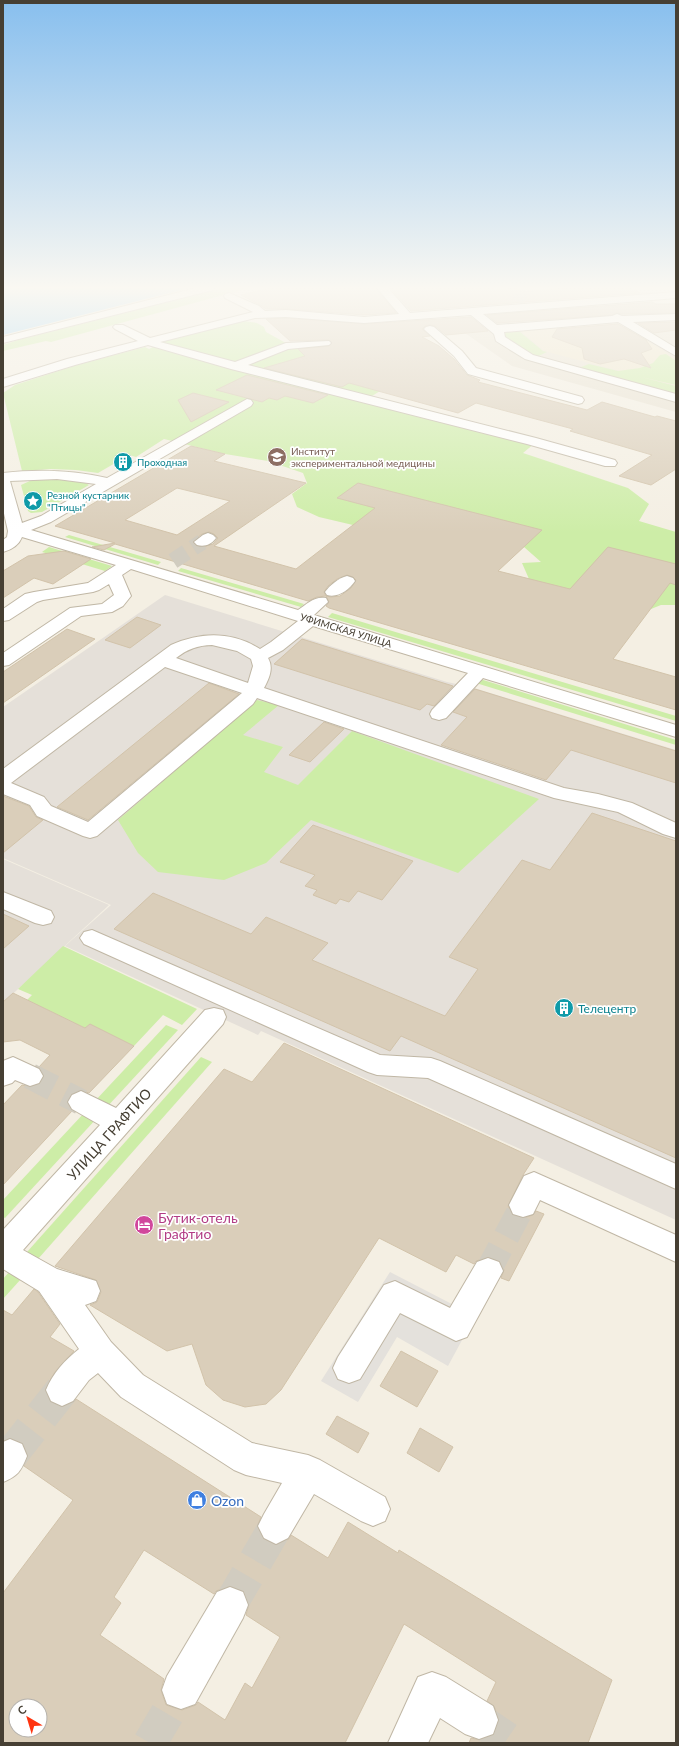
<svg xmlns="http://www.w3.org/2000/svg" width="679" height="1746" font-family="Lato,sans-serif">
<rect width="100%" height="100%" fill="#f4efe3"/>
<path fill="#e8e1d1" d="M 676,303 L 676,412 L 512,366 L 465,333 L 488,331 L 471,315 L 492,314 L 615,305 Z"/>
<g fill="#e5e0d9">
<path d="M 165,595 L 447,682 L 471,687 L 676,750 L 676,1220 L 261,1031 L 258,1035 L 65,946 L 111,905 L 3,858 L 3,707 Z"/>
<path d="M 3,859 L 109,905 L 4,1002 L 3,1001 Z"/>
</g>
<path fill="#efe5cb" d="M 603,322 L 617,324 L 664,351 L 676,359 L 676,386 L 544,351 L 520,331 Z"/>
<g fill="#cdeda7">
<path d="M 223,288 L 249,288 L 51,342 L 46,341 L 3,351 L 3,345 L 18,340 Z"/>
<path d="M 244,321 L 257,323 L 264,327 L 266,332 L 293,347 L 300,348 L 305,345 L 363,347 L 395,382 L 362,402 L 535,443 L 523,453 L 628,488 L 649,504 L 639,521 L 676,532 L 676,605 L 661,605 L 651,609 L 529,579 L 522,563 L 541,562 L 524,547 L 509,551 L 353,525 L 319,517 L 297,507 L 292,494 L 307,483 L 303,473 L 268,461 L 225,454 L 164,439 L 136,457 L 129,455 L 98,473 L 76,470 L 51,469 L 22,471 L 3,393 L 15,385 L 77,365 L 145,347 L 149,349 L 153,347 L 151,345 Z"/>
<path d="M 519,331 L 543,351 L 547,352 L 534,358 L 502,338 L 502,333 Z"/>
<path d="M 666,354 L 676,361 L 676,385 L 641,377 L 676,386 L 676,397 L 576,369 L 589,364 L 618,371 L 640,368 L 653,363 L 660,355 Z"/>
<path d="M 32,480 C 45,480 78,477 89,485 L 42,512 L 31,513 L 28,511 L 21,485 Z"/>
<path d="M 69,535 L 161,562 L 158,565 L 65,537 Z"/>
<path d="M 49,547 L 112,566 L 105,571 L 42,552 Z"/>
<path d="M 181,568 L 304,604 L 301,607 L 178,571 Z"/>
<path d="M 332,613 L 676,716 L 676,721 L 328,617 Z"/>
<path d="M 480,679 L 676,740 L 676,745 L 476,683 Z"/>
<path d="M 257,700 L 279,705 L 243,735 L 283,747 L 264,772 L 298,785 L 352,731 L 539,799 L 458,873 L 311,820 L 266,863 L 224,880 L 158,872 L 138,853 L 118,820 Z"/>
<path d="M 63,946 L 197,1009 L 182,1025 L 163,1015 L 134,1046 L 90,1024 L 85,1028 L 27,1000 L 32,995 L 18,989 Z"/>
<path d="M 166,1025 L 178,1030 L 106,1108 L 94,1102 Z"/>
<path d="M 201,1057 L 212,1062 L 38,1259 L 27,1252 Z"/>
<path d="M 85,1112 L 97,1118 L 5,1218 L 3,1217 L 3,1200 Z"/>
<path d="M 9,1272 L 21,1279 L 3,1299 L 3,1279 Z"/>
</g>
<path fill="#e4e1dc" d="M 390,1272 L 475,1316 L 448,1366 L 397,1337 L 358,1402 L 321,1381 Z"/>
<path fill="#98d0f8" d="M 3,288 L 189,288 L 3,335 Z"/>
<g fill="#daceba" stroke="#d2c3aa" fill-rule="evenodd">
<path d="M 270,288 L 376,288 L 396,313 L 364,315 L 286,309 L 266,309 L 260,305 L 241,295 Z"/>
<path d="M 390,288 L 493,288 L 495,290 L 517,288 L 521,292 L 565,288 L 633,288 L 640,293 L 411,311 Z"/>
<path d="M 652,302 L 656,304 L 676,304 L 676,313 L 622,314 L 616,313 L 612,315 L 497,323 L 487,315 Z"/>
<path d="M 471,317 L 488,331 L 446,335 L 435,326 L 430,325 L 425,326 L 422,329 L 430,336 L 422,337 L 439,346 L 454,359 L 467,375 L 480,380 L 478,382 L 587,410 L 602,402 L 655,417 L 657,416 L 676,421 L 676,469 L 651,485 L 619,476 L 652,455 L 570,431 L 573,429 L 476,403 L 458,413 L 349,383 L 342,387 L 264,368 L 305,356 L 298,349 L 329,346 L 332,343 L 329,340 L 290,341 L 266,319 L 286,318 L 364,324 Z"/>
<path d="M 676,322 L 676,330 L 654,333 L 638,323 Z"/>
<path d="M 618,324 L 646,340 L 652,349 L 641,353 L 651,368 L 624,359 L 600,364 L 584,359 L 582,348 L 552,337 L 557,329 Z"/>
<path d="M 247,375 L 328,395 L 313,403 L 285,396 L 277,400 L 269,398 L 262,402 L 216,390 Z"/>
<path d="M 193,393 L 229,402 L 191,422 L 178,400 Z"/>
<path d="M 191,446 L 225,454 L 214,461 L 306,483 L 214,546 L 296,569 L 375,508 L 337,498 L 358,483 L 542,530 L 498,571 L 570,589 L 608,547 L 676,564 L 676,585 L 670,583 L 613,659 L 676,677 L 676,710 L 329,608 L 326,606 L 329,602 L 326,596 L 317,597 L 308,601 L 115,544 L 104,550 L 92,547 L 115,543 L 55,526 ZM 177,488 L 230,501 L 177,535 L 125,520 ZM 209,532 L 214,534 L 218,538 L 213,544 L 202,547 L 197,546 L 193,543 L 193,541 L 202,534 ZM 347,575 L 353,577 L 356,580 L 351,588 L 340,596 L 331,597 L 326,596 L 324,592 L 328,586 L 337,579 Z"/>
<path d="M 64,551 L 91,559 L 53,584 L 34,578 L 3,598 L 3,571 L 28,556 Z"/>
<path d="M 137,617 L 161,625 L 130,648 L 105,640 Z"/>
<path d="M 67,629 L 95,639 L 3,703 L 3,672 Z"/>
<path d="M 302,639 L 453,686 L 434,706 L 427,704 L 420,710 L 274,664 Z"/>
<path d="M 209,683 L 239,694 L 88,820 L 57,807 Z"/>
<path d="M 475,689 L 676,751 L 676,783 L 571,750 L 546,780 L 441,745 L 467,717 L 453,712 Z"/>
<path d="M 324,722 L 344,729 L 310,762 L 289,755 Z"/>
<path d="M 3,796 L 29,806 L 36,817 L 43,820 L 3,853 Z"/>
<path d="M 592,813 L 676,841 L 676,1158 L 401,1036 L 390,1051 L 114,929 L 153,893 L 251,934 L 266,917 L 328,943 L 312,960 L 445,1016 L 478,969 L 449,957 L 522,860 L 550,870 Z"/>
<path d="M 313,825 L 413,861 L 382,900 L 358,891 L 349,902 L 340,899 L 336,904 L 313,895 L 317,890 L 305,886 L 315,875 L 280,862 Z"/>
<path d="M 3,914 L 29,926 L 3,949 Z"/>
<path d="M 13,993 L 85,1028 L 90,1024 L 134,1046 L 89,1093 L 80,1090 L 71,1094 L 67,1103 L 72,1111 L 3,1185 L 3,1105 L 22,1085 L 30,1087 L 40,1084 L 44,1075 L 39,1067 L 50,1055 L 20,1040 L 3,1042 L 3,1002 Z"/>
<path d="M 284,1043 L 534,1158 L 523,1175 L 508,1206 L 513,1215 L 523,1218 L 533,1215 L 536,1211 L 544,1214 L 509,1281 L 501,1278 L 504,1270 L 500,1261 L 489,1257 L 476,1261 L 474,1264 L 456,1255 L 446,1272 L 379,1238 L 281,1390 L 266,1404 L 245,1407 L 223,1400 L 206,1385 L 192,1344 L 167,1351 L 90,1305 L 97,1302 L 101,1292 L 96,1280 L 55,1266 L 224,1069 L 252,1082 Z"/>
<path d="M 34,1289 L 38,1292 L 60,1324 L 50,1337 L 74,1351 L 55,1372 L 45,1389 L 50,1402 L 63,1407 L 74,1402 L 76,1399 L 261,1517 L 257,1527 L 263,1539 L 275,1545 L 289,1539 L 291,1535 L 328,1558 L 348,1522 L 398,1553 L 399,1550 L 612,1680 L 588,1743 L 469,1743 L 471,1738 L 480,1740 L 494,1734 L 499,1720 L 494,1706 L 487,1701 L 496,1682 L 404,1624 L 345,1743 L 3,1743 L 3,1593 L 73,1500 L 24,1466 L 28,1455 L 23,1443 L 11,1438 L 3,1440 L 3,1310 L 12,1315 ZM 144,1550 L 214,1594 L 216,1591 L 229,1586 L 244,1591 L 249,1604 L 246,1615 L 280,1637 L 252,1688 L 245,1683 L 225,1720 L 198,1702 L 196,1705 L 182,1710 L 166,1705 L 161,1690 L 164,1679 L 100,1635 L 121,1603 L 114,1597 ZM 16,1706 L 40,1706 L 40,1730 L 16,1730 Z"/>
<path d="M 401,1351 L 438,1371 L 417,1407 L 380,1386 Z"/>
<path d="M 337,1416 L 369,1433 L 358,1453 L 326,1434 Z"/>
<path d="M 420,1428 L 453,1447 L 439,1472 L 407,1453 Z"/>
</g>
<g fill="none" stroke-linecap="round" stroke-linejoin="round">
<path stroke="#d1ccc0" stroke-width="12" stroke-dasharray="12 6" stroke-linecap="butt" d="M 516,293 L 525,300"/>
<path stroke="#d1ccc0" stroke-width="16" stroke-dasharray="16 8" stroke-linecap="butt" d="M 173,561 L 202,542"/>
<g stroke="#d1ccc0" stroke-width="26" stroke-dasharray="26 13" stroke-linecap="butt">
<path d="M 30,1076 L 81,1102"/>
<path d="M 488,1271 L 523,1205"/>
</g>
<g stroke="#d1ccc0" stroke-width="34" stroke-dasharray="34 17" stroke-linecap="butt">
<path d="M 10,1456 L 62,1390"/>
<path d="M 230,1605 L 276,1526"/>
<path d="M 479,1720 L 513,1743"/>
<path d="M 150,1743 L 181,1690"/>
</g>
<g stroke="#c0b7a5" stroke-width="2">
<g id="minor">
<path d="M 196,288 L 214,288 L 213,290 L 3,343 L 3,337 Z"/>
<path d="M 377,288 L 388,288 L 410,313 L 676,292 L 676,298 L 483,314 L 497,325 L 612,316 L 617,314 L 622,316 L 676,314 L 676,320 L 633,322 L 676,348 L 676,356 L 618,322 L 504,332 L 505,337 L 533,355 L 676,394 L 676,402 L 525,359 L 496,341 L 494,334 L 471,315 L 364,323 L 286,317 L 255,318 L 160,342 L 235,362 L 286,343 L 329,341 L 331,343 L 329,345 L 288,349 L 248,365 L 536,438 L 615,460 L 617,463 L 615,466 L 605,466 L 527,444 L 231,369 L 148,345 L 75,365 L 3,387 L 3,379 L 67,359 L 138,341 L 115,329 L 113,327 L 115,325 L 123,325 L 150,338 L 253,312 L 225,298 L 224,296 L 225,294 L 229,293 L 259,306 L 265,311 L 286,310 L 364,317 L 399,314 Z"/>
<path d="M 430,326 L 434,327 L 462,351 L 476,368 L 582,397 L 584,400 L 582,403 L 578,404 L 468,374 L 454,356 L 426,331 L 424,329 L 426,327 Z"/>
<path d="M 247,399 L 251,400 L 253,403 L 251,406 L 51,522 L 31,530 L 298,610 C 307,604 314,596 326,598 L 328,602 L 314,615 L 676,725 L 676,737 L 483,678 L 446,718 L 439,720 L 432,718 L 430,714 L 432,710 L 468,673 L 313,626 L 283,650 L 268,658 C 274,668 269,679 264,688 L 564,788 L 598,794 L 632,803 L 676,823 L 676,838 L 663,834 L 618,812 L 554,798 L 257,698 L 253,704 L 97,836 L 90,838 L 83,836 L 37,816 L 30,805 L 3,794 L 3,769 L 171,645 C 201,632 231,631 260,649 L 271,642 L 298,621 L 131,569 L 122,575 L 131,596 L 123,606 L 112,612 L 81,616 L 9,665 L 3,666 L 3,653 L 70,608 L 102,604 L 114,595 L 109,584 L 99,590 L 93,592 L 43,600 L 37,602 L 9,620 L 3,621 L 3,609 L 25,594 L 34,592 L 88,583 L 116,565 L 22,537 C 19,545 11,550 3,552 L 3,540 L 7,537 L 8,531 L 3,509 L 3,473 C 38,469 72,470 107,478 ZM 57,479 L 96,484 L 41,516 L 22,523 L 10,481 ZM 212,645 L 237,651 L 251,659 L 253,666 L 248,683 L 176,658 C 186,650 198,645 212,645 ZM 165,667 L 242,693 L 88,822 L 51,806 L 44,797 L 11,783 Z"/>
<path d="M 208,533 L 213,535 L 216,538 C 211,545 204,547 197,545 L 194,542 L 203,535 Z"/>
<path d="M 347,576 L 353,578 L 355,581 C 349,590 338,598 327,595 L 325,592 C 330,585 339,578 347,576 Z"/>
<path d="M 3,892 L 51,911 L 54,917 L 51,923 L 43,925 L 35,923 L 3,909 Z"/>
<path d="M 92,930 L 380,1055 L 431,1058 L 440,1061 L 676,1164 L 676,1189 L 428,1078 L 377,1075 L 368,1072 L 84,944 L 80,938 L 84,932 Z"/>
<path d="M 214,1008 L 223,1010 L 226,1017 L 223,1024 L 23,1250 L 57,1269 L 96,1281 L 100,1291 L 96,1301 L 85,1305 L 111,1342 L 143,1375 L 252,1443 L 308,1455 L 320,1460 L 385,1497 L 390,1509 L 385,1521 L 373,1526 L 361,1521 L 314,1494 L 288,1538 L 276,1544 L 264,1538 L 258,1526 L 264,1514 L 282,1483 L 246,1475 L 234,1470 L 121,1397 L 98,1373 L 89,1380 L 73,1401 L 62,1406 L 51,1401 L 46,1390 C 53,1373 65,1360 79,1349 L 39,1291 L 3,1269 L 3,1230 L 100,1125 L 72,1109 L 68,1102 L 72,1095 L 81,1091 L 116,1108 L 205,1010 Z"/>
<path d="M 13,1057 L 39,1069 L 43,1076 L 39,1083 L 30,1086 L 15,1080 L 12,1083 L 3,1086 L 3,1061 Z"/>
<path d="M 534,1172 L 676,1235 L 676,1262 L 540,1200 L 533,1214 L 523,1217 L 513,1214 L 509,1205 L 524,1176 Z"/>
<path d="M 488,1258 L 499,1262 L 503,1271 L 467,1337 L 456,1341 L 400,1313 L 360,1379 L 349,1383 L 338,1379 L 333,1368 L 338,1357 L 384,1285 L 395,1281 L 450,1308 L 477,1262 Z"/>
<path d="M 10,1439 L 22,1444 L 27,1456 C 21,1471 18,1476 3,1482 L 3,1442 Z"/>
<path d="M 230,1587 L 243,1592 L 248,1605 L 243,1618 L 195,1704 L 181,1709 L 167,1704 L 162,1690 L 167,1676 L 217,1592 Z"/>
<path d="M 432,1672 L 446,1677 L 493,1706 L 498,1720 L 493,1734 L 479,1739 L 465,1734 L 440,1718 L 428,1743 L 388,1743 L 418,1677 Z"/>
</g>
</g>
<use href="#minor" fill="#fff" fill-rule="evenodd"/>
</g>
<linearGradient id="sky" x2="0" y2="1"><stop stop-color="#88bfee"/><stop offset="0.54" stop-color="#faf8f2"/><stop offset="1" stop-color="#faf8f2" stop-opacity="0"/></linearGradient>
<rect width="679" height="533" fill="url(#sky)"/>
<defs>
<g id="university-disc" transform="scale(1)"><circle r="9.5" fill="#8d6e63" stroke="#fff"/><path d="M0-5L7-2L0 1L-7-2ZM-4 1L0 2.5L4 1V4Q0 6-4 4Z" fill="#fff"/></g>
<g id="building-disc" transform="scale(1)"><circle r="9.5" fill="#0f9aa8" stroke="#fff"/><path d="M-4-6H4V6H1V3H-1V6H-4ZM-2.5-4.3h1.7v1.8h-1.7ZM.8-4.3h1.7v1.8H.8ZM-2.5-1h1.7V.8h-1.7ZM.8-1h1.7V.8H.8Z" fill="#fff"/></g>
<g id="sight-disc" transform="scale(1)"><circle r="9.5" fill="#0f9aa8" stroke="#fff"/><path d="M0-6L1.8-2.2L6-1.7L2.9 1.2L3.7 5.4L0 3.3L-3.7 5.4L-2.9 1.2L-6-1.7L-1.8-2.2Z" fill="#fff"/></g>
<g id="hotel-disc" transform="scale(1)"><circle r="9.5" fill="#d1479c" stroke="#fff"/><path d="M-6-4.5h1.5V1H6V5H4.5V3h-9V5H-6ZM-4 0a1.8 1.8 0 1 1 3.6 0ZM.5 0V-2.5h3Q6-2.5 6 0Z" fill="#fff"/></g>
<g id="shop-disc" transform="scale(1)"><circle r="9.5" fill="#3f7fe0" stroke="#fff"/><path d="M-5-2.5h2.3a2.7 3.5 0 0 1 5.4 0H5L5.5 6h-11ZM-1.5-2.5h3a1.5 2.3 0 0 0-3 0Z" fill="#fff"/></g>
</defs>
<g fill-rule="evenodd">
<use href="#university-disc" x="277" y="457"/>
<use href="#building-disc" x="123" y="462"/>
<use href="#sight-disc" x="33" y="501"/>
<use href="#building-disc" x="564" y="1008"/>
<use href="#hotel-disc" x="144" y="1225"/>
<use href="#shop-disc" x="197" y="1500"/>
</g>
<g text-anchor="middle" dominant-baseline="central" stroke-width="3.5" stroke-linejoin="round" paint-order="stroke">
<g font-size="10" fill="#785e54" stroke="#fff" text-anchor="start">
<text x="291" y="451">Институт<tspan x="291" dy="12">экспериментальной медицины</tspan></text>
</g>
<g font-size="10" fill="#0d838f" stroke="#fff" text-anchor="start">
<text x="137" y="462">Проходная</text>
<text x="47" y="495">Резной кустарник<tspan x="47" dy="12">"Птицы"</tspan></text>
</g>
<g font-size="10" fill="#463f33" stroke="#fff">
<text transform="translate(346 630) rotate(17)">УФИМСКАЯ УЛИЦА</text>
</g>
<g font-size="12" fill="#0d838f" stroke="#fff" text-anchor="start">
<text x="578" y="1008">Телецентр</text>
</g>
<g font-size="14" fill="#463f33" stroke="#fff">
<text transform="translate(109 1134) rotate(-48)">УЛИЦА ГРАФТИО</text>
</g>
<g font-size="14" fill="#b23c85" stroke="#fff" text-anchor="start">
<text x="158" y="1217">Бутик-отель<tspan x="158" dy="16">Графтио</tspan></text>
</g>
<g font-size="14" fill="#366cbe" stroke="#fff" text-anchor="start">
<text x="211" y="1500">Ozon</text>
</g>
</g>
<rect width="679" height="1746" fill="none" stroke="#463f33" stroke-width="8"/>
<g transform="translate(28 1718) rotate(322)"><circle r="19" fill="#ffffff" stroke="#b5b2ad"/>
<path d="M0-3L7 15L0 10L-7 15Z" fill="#ff340f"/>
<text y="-6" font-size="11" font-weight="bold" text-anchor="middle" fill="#463f33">С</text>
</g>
</svg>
